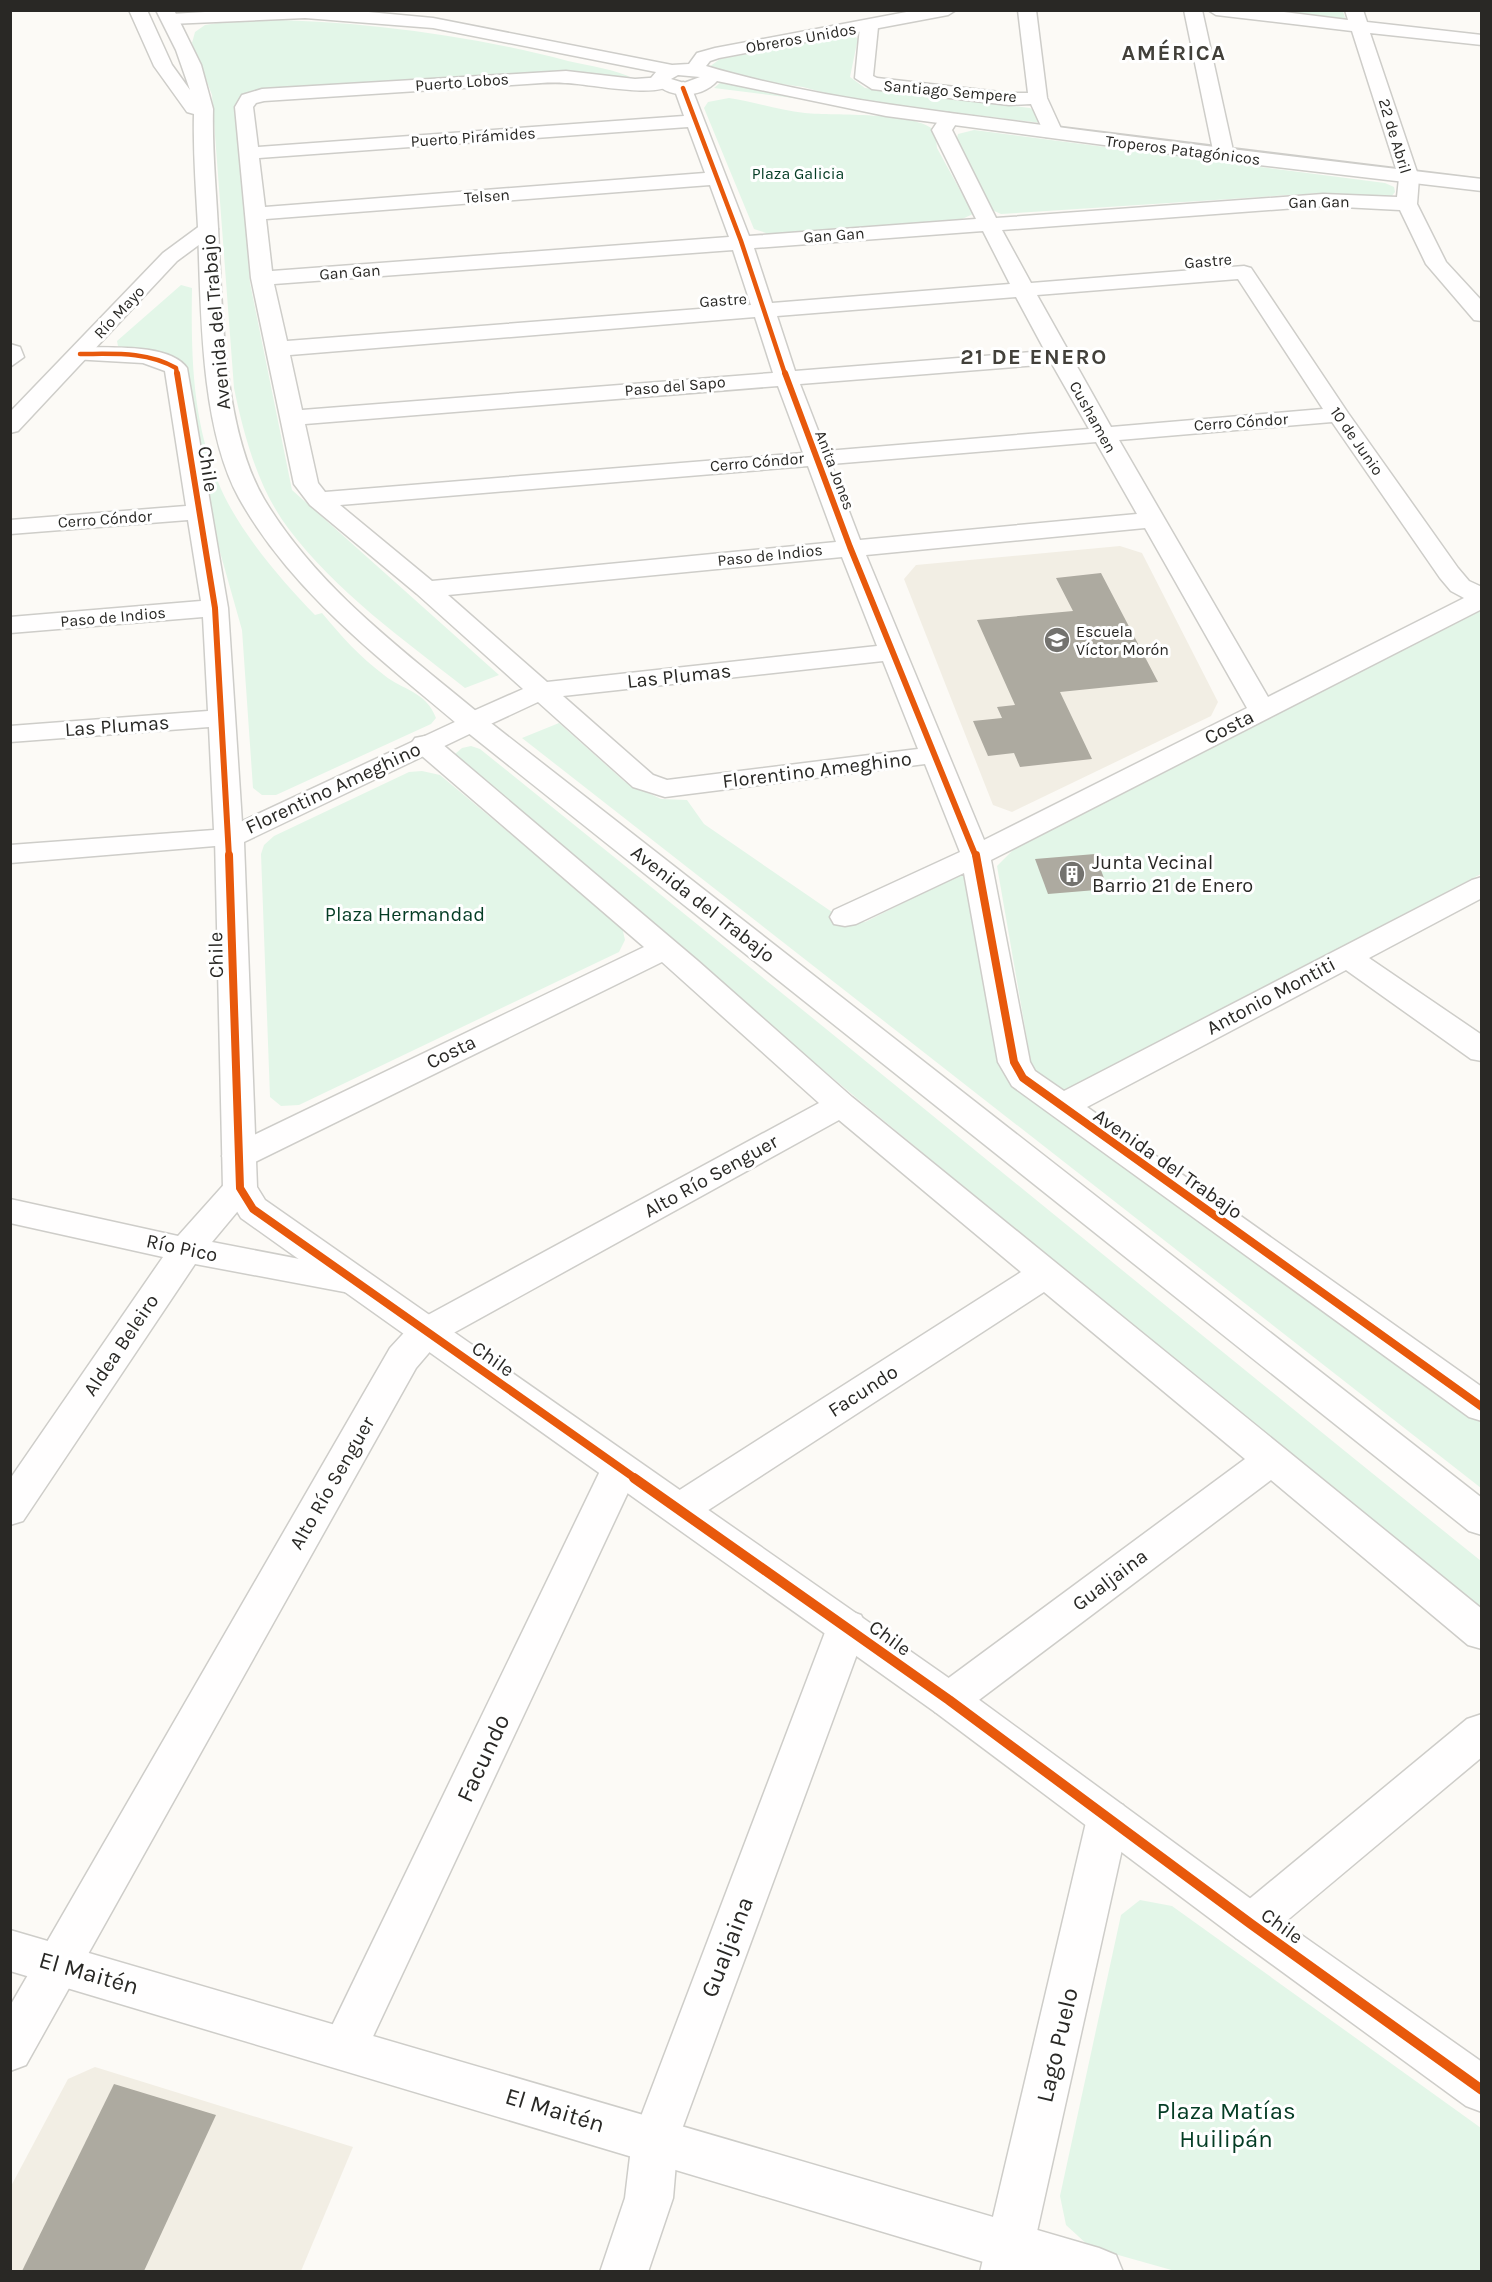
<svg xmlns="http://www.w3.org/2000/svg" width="1492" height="2282" font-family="Karla,sans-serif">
<rect width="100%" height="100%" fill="#fcfaf6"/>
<g fill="#f2eee4">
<path d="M 1120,546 L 1142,553 L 1218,702 L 1211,716 L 1012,812 L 993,805 L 904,579 L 916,565 Z"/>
<path d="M 95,2067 L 353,2147 L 301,2271 L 11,2271 L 10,2188 L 68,2079 Z"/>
</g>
<g fill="#e3f6e8">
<path d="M 1256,11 L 1343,11 L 1346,21 Z"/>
<path d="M 243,19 C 352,20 462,33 568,61 C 589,66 616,69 634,79 L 267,92 L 236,106 L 250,283 L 292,490 L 499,675 L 465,688 C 403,639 336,592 288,528 C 258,488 244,436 234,388 L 212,95 L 192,43 L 195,32 L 205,25 Z"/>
<path d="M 847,35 L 858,38 L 850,77 L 865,88 L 1030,108 L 1038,113 L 1042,123 L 855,101 L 803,87 L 745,79 L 710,71 L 709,67 L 720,59 Z"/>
<path d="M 721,82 L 816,101 L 714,88 Z"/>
<path d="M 729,98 C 755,102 779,110 805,113 C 834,116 915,111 935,131 L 937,148 L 973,214 L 960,220 L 783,234 L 772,235 L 754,229 L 704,108 L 708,102 Z"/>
<path d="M 974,130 L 1385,183 L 1394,187 L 1395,192 L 1391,197 L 1381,198 L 1321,193 L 1001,214 L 992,210 L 957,138 L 958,134 Z"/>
<path d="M 181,285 L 192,288 C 191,354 192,420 218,482 C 237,529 280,579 315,615 L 322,613 C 341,636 360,657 384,675 C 402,690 426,691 436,718 L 431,724 L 276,795 L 262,795 L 253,788 L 242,630 L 209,513 L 183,368 C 175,348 142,352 123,350 L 118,346 L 117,341 Z"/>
<path d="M 1481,611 L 1481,874 L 1081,1083 L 1063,1091 L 1033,1074 L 997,866 L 1016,847 L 1467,615 Z"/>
<path d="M 559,723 L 625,782 L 661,799 L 687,800 L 704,824 L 848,923 L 865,922 L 963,873 L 993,1034 L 1007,1072 L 1022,1094 L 1481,1421 L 1481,1488 L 522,738 Z"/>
<path d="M 471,746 L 480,749 C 815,1018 1147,1292 1481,1561 L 1481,1613 L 860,1101 L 457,761 L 455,754 L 462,748 Z"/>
<path d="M 422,771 L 440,775 L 622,927 L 625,940 L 619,952 L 299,1105 L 281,1106 L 270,1097 L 261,854 L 264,845 L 274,836 L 409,772 Z"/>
<path d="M 1140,1900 L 1172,1906 L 1481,2128 L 1481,2271 L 1175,2271 L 1090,2247 L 1066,2225 L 1060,2196 L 1121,1915 Z"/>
</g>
<g fill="#adaaa0">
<path d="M 1101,573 L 1158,682 L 1060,692 L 1092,759 L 1020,767 L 1014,753 L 988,756 L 973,721 L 1002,718 L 997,707 L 1015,705 L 977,620 L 1073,611 L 1056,578 Z"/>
<path d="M 1095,854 L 1108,889 L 1048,894 L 1035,859 Z"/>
<path d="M 114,2084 L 216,2115 L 144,2271 L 22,2271 Z"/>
</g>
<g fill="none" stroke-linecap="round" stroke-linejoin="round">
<g stroke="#cecdc9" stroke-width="3">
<path id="lane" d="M 10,344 L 20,347 L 24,357 L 10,367 Z"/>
</g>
<g stroke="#cecdc9" stroke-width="3">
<g id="street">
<path d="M 1018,10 L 1036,10 L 1047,98 L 1063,133 L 1060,137 L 1046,137 L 1031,104 L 1009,105 L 872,89 L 855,78 L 860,27 L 869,22 L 878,27 L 873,76 L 877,78 L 1009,93 L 1028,93 Z"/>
<path d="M 1184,10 L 1202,10 L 1234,155 L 1231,159 L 1217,159 L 1214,155 Z"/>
<path d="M 1208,10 L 1267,10 L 1348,20 L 1345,10 L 1363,10 L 1367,22 L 1482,35 L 1482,45 L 1370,33 L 1419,178 L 1417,204 L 1446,262 L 1482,301 L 1482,321 L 1474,320 L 1426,264 L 1400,210 L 1323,206 L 1002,230 L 1031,283 L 1244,266 L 1251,268 L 1348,413 L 1458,568 L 1469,581 L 1482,587 L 1482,609 L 991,860 L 1030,1062 L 1035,1071 L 1064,1091 L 1472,880 L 1482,877 L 1482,898 L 1369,958 L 1482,1035 L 1482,1061 L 1471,1059 L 1346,970 L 1087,1107 L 1482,1387 L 1482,1421 L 1469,1417 L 1012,1086 L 998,1062 L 964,873 L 856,924 L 845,926 L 834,924 L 830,917 L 834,910 L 960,852 L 925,764 L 665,797 L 633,787 L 538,702 L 482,728 L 472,730 L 462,728 L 458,722 L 462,716 L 523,689 L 417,594 L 310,505 L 294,484 L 251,278 L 235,107 L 242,95 L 262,89 L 566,71 L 635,79 L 663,77 L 672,83 C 660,100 586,83 565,83 C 553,82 540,83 527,84 L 264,101 L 256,103 L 253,107 L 258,147 L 684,116 L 674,88 L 683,82 L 690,84 L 749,236 L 976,219 L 932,130 L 942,115 L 949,113 L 959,119 L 952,130 L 996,218 L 1323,194 L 1397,197 L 1399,178 L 1352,31 L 1216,15 ZM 688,127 L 705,173 L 265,207 L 259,158 ZM 710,185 L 729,237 L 272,271 L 266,219 ZM 983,231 L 1010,284 L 772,303 L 754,248 ZM 733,250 L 751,305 L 287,341 L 274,284 ZM 1238,279 L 1323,409 L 1111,427 L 1037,295 ZM 1016,297 L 1045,351 L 795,371 L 777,316 ZM 755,317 L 773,373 L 302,410 L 290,355 ZM 1052,364 L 1089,429 L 826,451 L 800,384 ZM 778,386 L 803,453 L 325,492 L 318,483 L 305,424 ZM 1332,422 L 1440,578 L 1451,591 L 1464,598 L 1268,697 L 1119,440 ZM 1096,442 L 1137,514 L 860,540 L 831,464 ZM 808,466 L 836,542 L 432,581 L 340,505 ZM 1145,528 L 1247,708 L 984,840 L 866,555 ZM 842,557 L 877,646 L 547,682 L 448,595 ZM 883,661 L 918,749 L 667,780 L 653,775 L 563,696 Z"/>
<path d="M 80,347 C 107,348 170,343 187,368 L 228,608 L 243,838 L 239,844 L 10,863 L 10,845 L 214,830 L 209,727 L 10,742 L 10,726 L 208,711 L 203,617 L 10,633 L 10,617 L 201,601 L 188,520 L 10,534 L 10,520 L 186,506 L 165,371 L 143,363 L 72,359 L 69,354 L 72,349 Z"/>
<path d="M 425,736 L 435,738 L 698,961 L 852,1097 L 1482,1609 L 1482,1649 L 1468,1645 L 1271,1480 L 963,1712 L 949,1717 L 935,1712 L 929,1700 L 935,1688 L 1245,1459 L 1044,1292 L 693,1520 L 680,1524 L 667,1520 L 661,1509 L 667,1498 L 1021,1272 L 839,1120 L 439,1341 L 416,1368 L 26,2065 L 10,2071 L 10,2006 L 390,1348 L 413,1323 L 819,1103 L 662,962 L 251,1164 L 239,1168 L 227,1164 L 222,1156 L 227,1148 L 644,947 L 415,750 L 411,744 L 415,738 Z"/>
<path d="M 240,1176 L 252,1180 L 257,1188 L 212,1242 L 367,1272 L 372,1281 L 367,1290 L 355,1294 L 195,1264 L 23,1521 L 10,1525 L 10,1479 L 163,1257 L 10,1223 L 10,1199 L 178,1236 L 228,1180 Z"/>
<path d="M 620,1454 L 633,1459 L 639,1469 L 361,2062 L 345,2069 L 329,2062 L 322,2047 L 329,2032 L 601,1469 L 607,1459 Z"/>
<path d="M 847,1610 L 861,1615 L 867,1627 L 678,2140 L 673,2198 L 648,2272 L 600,2272 L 625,2198 L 632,2140 L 827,1627 L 833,1615 Z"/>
<path d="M 1482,1714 L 1482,1757 L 1266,1938 L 1251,1944 L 1236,1938 L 1229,1924 L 1236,1910 L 1467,1719 Z"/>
<path d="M 1108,1799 L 1123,1805 L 1129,1818 L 1028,2272 L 980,2272 L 1087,1818 L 1093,1805 Z"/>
</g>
</g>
<g stroke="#cecdc9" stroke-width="3">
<g id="secondary">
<path d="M 240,10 L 347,10 L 433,18 L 672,65 L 689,64 L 697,53 L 715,48 L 917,10 L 956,10 L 948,15 L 719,58 L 710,61 L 706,66 C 810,97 920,109 1027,123 C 1178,143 1330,161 1482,179 L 1482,191 L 1224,161 L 886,116 L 717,81 C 700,100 665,99 651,78 L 656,72 L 433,28 L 305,18 L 170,24 L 161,19 L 170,14 ZM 678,75 L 700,77 L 684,83 L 671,79 Z"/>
<path d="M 208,223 L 215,225 L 218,229 L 215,233 L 177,261 L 18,431 L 10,433 L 10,412 L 163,253 L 201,225 Z"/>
<path d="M 472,714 L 482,716 L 486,722 L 482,728 L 244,842 L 257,1187 L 265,1200 L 963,1688 L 1266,1910 L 1482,2062 L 1482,2112 L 1466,2106 L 1236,1938 L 935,1712 L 241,1218 L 223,1188 L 215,838 L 219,832 Z"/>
<path d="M 10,1930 L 1099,2248 L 1116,2255 L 1123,2272 L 1017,2272 L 10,1971 Z"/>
</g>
</g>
<g stroke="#cecdc9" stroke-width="3">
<path id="primary" d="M 129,10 L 147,10 L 172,65 L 190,90 L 176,50 L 156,10 L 174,10 L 201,65 L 213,109 C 212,149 216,188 218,228 C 222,308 223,429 264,499 C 317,588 404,651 482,716 L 1482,1498 L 1482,1535 L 1469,1531 L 462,728 C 381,659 292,593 239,498 C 200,427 201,308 198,227 C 196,189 193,151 194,114 L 187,112 L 154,66 Z"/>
</g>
<use href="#lane" fill="#fffefe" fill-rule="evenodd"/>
<use href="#street" fill="#fffefe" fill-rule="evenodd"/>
<use href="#secondary" fill="#fffefe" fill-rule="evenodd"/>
<use href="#primary" fill="#fffefe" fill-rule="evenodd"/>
<g stroke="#fff" stroke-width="7">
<g id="cycleway-far3">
<path d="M 683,88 L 741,241 L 785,374"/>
<path d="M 80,354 C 113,354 146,351 176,368 L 177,374"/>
</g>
</g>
<g stroke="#fff" stroke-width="9">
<g id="cycleway-far2">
<path d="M 177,373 L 215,608 L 229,857"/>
<path d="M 785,373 L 850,547 L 976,857"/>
</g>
</g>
<g stroke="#fff" stroke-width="11">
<g id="cycleway-far1">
<path d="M 229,855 L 240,1188 L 253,1209 L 636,1479"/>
<path d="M 976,855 L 1014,1062 L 1023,1078 L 1482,1407"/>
</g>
</g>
<g stroke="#fff" stroke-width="14">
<path id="cycleway" d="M 634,1478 L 949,1700 L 1251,1924 L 1482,2090"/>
</g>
<use href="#cycleway-far3" stroke="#e8590c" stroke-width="4.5"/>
<use href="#cycleway-far2" stroke="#e8590c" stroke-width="6"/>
<use href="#cycleway-far1" stroke="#e8590c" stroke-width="8"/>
<use href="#cycleway" stroke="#e8590c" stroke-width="10"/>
</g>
<defs>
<g id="school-disc" transform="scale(1.35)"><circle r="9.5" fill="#73726e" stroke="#fff"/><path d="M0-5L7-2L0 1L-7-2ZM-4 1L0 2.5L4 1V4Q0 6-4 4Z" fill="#fff"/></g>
<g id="building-disc" transform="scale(1.35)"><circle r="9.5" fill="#73726e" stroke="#fff"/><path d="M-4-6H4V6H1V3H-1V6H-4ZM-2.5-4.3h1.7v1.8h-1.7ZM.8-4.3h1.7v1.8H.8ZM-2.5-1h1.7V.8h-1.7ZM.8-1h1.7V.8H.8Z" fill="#fff"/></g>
</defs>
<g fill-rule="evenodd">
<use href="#school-disc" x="1057" y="640"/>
<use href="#building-disc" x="1072" y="874"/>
</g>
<g text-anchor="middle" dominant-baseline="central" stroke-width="6" stroke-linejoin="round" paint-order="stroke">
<g font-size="16" fill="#292825" stroke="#fff">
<text transform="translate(801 38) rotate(-10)">Obreros Unidos</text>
<text transform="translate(462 82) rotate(-4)">Puerto Lobos</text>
<text transform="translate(950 91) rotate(5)">Santiago Sempere</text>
<text transform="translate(1395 136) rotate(73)">22 de Abril</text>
<text transform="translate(473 137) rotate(-4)">Puerto Pirámides</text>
<text transform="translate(1183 150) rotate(7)">Troperos Patagónicos</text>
<text transform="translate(487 196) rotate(-4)">Telsen</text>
<text transform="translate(1319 202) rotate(-1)">Gan Gan</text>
<text transform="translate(834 235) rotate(-4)">Gan Gan</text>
<text transform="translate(1208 261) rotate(-5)">Gastre</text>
<text transform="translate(350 272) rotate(-4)">Gan Gan</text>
<text transform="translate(723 300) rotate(-4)">Gastre</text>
<text transform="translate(119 312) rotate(-47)">Río Mayo</text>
<text transform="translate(675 386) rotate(-5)">Paso del Sapo</text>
<text transform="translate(1093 417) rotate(61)">Cushamen</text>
<text transform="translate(1241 422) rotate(-4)">Cerro Cóndor</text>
<text transform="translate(1357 441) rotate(55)">10 de Junio</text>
<text transform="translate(757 462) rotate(-5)">Cerro Cóndor</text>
<text transform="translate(835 470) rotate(69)">Anita Jones</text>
<text transform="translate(105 519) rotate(-4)">Cerro Cóndor</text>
<text transform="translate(770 555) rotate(-6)">Paso de Indios</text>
<text transform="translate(113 617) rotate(-5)">Paso de Indios</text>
</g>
<g font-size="16" fill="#043c24" stroke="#fff">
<text x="798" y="173">Plaza Galicia</text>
</g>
<g font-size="16" fill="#292825" stroke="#fff" text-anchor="start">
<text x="1076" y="631">Escuela<tspan x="1076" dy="18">Víctor Morón</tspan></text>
</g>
<g font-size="20" fill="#292825" stroke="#fff">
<text transform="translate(216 322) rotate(-95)">Avenida del Trabajo</text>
<text transform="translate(208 469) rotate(81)">Chile</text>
<text transform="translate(679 676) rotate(-6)">Las Plumas</text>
<text transform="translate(117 726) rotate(-4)">Las Plumas</text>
<text transform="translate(1229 727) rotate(-27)">Costa</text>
<text transform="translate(817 770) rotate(-7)">Florentino Ameghino</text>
<text transform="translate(333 788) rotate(-25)">Florentino Ameghino</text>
<text transform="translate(703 904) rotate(38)">Avenida del Trabajo</text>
<text transform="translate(216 955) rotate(-91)">Chile</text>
<text transform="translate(1271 996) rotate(-28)">Antonio Montiti</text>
<text transform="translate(451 1052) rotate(-26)">Costa</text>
<text transform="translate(1168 1164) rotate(35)">Avenida del Trabajo</text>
<text transform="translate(711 1176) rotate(-29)">Alto Río Senguer</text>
<text transform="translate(182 1248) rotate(12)">Río Pico</text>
<text transform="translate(121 1345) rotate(-56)">Aldea Beleiro</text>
<text transform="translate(493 1359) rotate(35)">Chile</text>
<text transform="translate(863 1391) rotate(-33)">Facundo</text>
<text transform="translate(332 1483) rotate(-60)">Alto Río Senguer</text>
<text transform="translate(1110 1580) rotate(-37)">Gualjaina</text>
<text transform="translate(890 1638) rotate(36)">Chile</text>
<text transform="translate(1282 1926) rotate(36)">Chile</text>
</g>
<g font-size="20" fill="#292825" stroke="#fff" text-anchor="start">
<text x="1092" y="862">Junta Vecinal<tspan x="1092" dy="23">Barrio 21 de Enero</tspan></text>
</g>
<g font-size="20" fill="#043c24" stroke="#fff">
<text x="405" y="914">Plaza Hermandad</text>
</g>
<g font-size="22" font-weight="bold" letter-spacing="1.5" fill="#42403a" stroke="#fff">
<text x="1174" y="53">AMÉRICA</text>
<text x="1034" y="357">21 DE ENERO</text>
</g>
<g font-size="24" fill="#292825" stroke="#fff">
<text transform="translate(483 1758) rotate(-65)">Facundo</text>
<text transform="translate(727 1947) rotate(-69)">Gualjaina</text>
<text transform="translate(89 1973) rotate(16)">El Maitén</text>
<text transform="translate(1057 2045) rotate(-77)">Lago Puelo</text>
<text transform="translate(555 2110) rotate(17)">El Maitén</text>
</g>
<g font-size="24" fill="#043c24" stroke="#fff">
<text x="1226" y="2111">Plaza Matías<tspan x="1226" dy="28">Huilipán</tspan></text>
</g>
</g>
<rect width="1492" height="2282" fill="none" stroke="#292825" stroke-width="24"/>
</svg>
